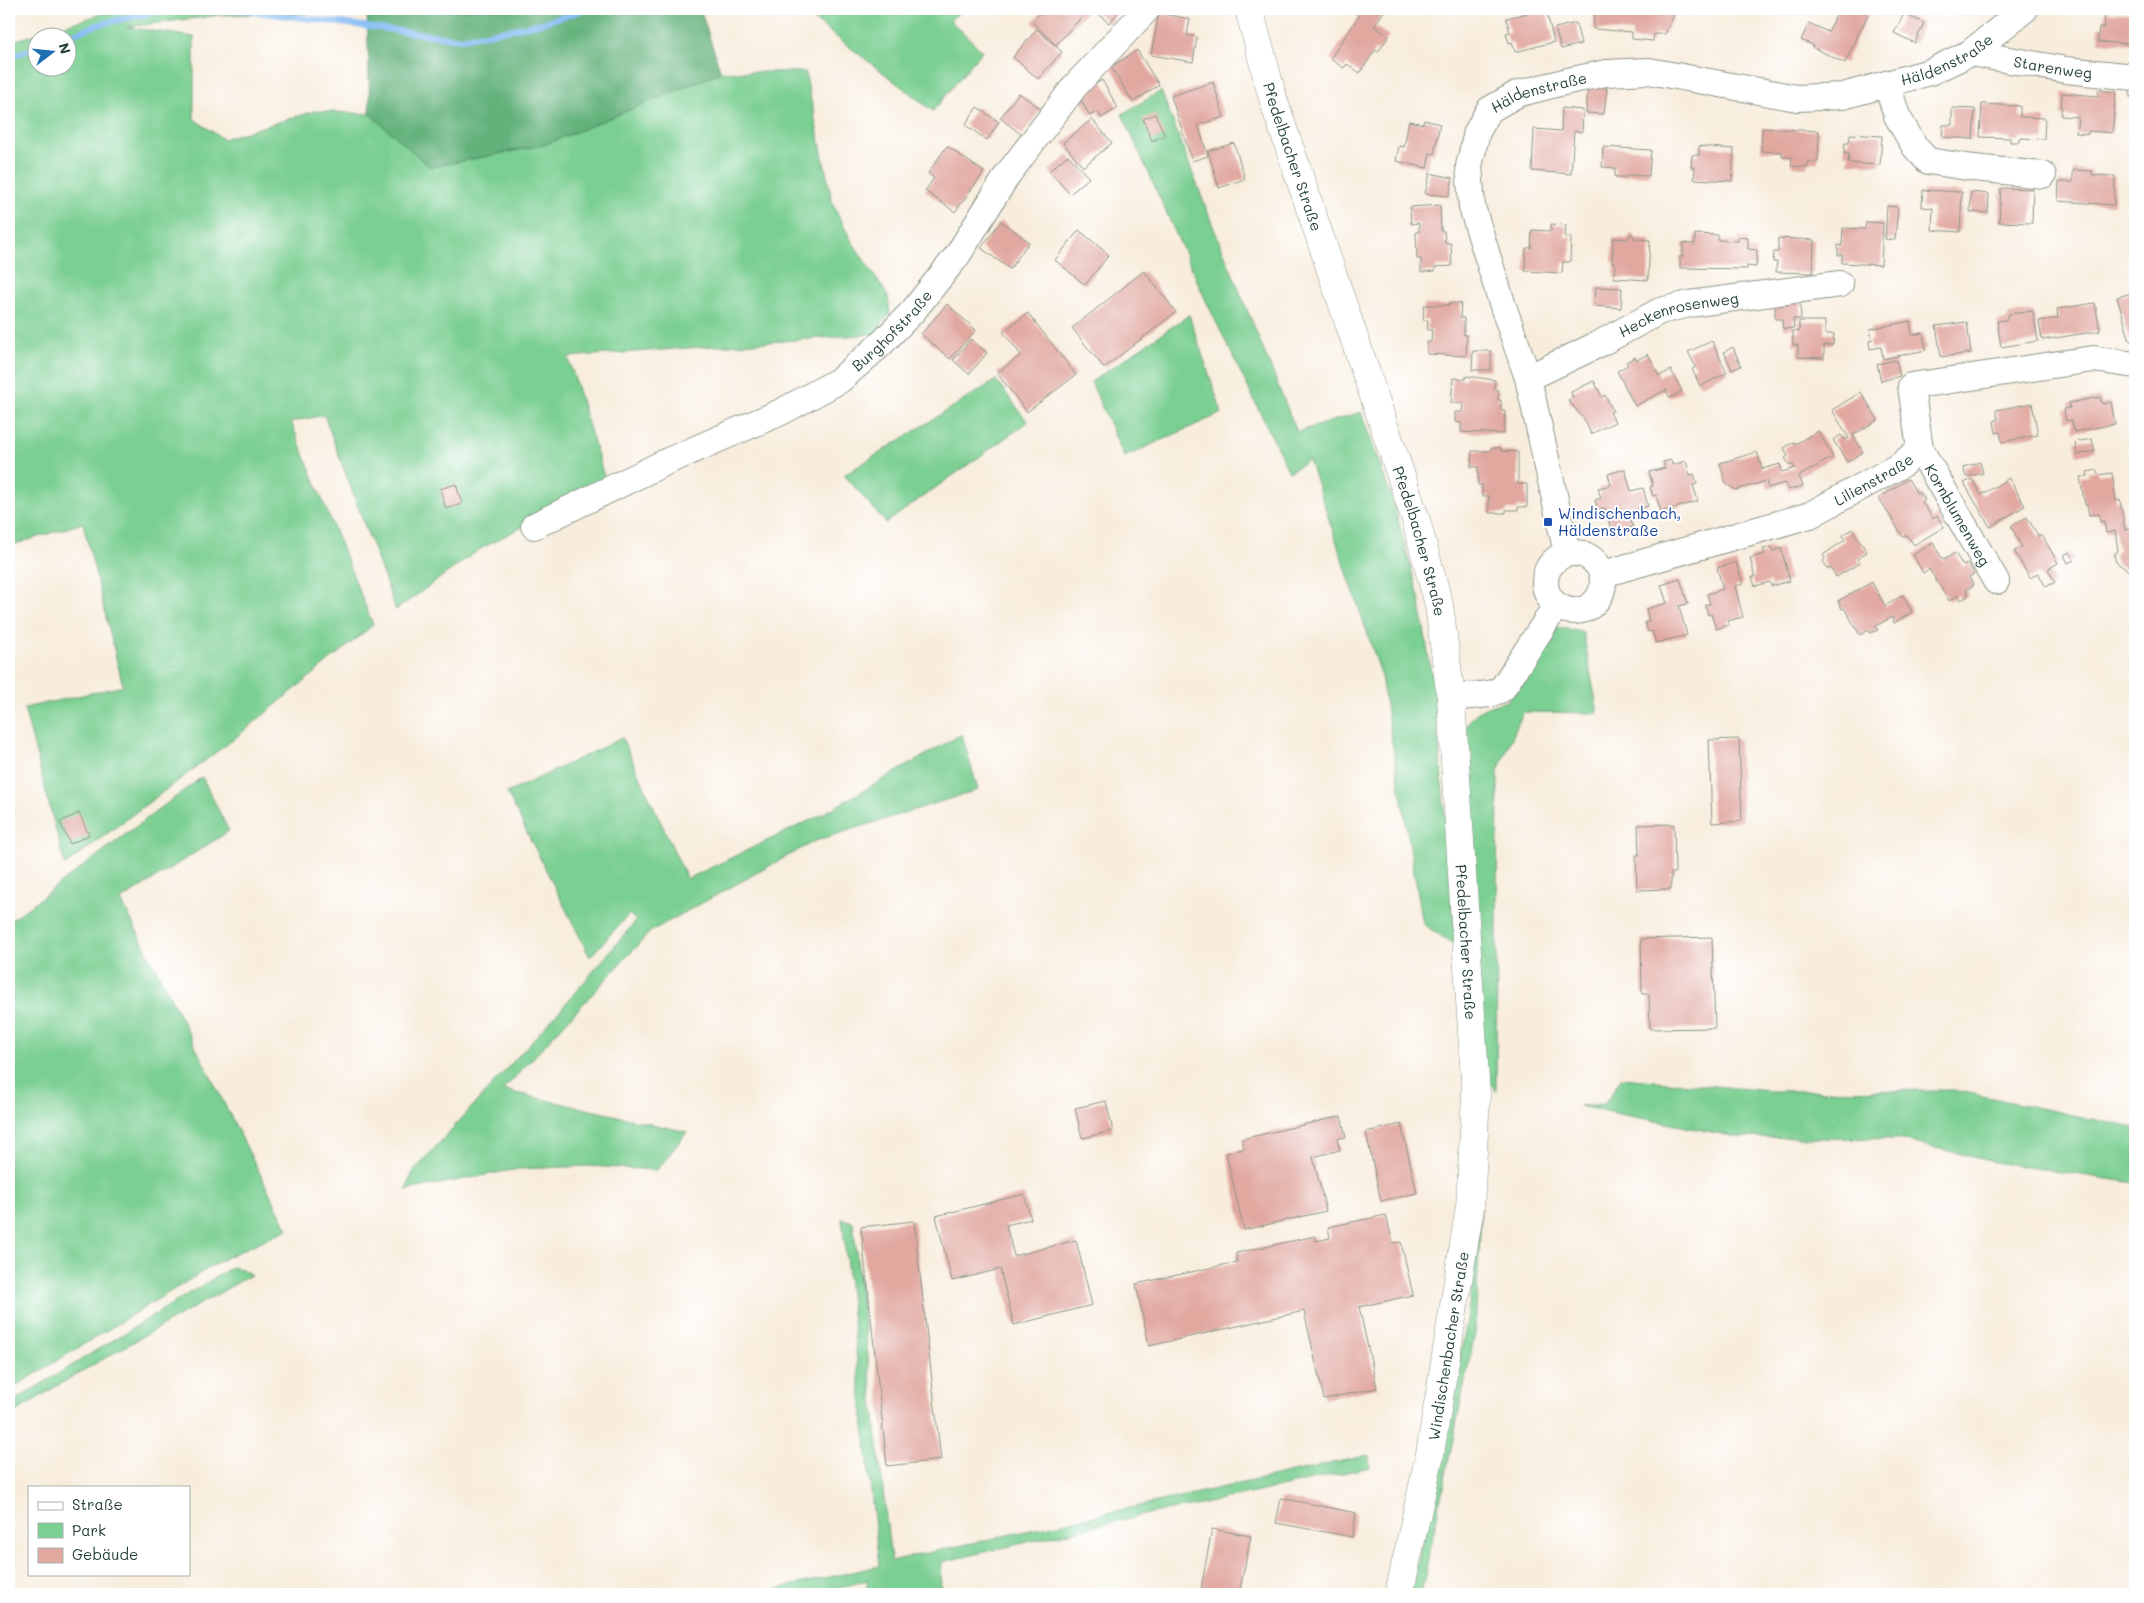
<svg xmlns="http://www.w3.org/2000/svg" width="2144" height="1603" font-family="Mali,sans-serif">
<rect width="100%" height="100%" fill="#fff"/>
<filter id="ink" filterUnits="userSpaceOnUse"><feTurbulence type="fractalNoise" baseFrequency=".02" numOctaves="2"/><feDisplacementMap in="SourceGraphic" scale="10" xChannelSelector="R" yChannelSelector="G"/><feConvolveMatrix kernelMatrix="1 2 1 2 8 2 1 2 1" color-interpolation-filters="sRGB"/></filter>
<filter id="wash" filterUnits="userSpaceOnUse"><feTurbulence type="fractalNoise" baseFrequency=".0096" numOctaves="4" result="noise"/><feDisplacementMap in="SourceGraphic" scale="20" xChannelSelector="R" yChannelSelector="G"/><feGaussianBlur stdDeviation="1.12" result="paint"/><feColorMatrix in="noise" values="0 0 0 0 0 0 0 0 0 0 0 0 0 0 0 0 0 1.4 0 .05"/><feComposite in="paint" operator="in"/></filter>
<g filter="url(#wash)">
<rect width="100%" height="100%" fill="#f8eddd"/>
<g fill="#7acf92" stroke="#4c8663" fill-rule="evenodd">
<path d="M 131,9 L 511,9 L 504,10 L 220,15 L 127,27 L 194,37 L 194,119 L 223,139 L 315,111 L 370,114 L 431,167 L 544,145 L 721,72 L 805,72 L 833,205 L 851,240 L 888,296 L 890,314 L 875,334 L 568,357 L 606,483 L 480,549 L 396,610 L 324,415 L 291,422 L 373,625 L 234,739 L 65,865 L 24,708 L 123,686 L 83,523 L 9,546 L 9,42 L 102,14 ZM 38,38 L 68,38 L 68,68 L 38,68 Z"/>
<path d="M 800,9 L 964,9 L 950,20 L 982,51 L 933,111 Z"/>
<path d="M 1161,91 L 1213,226 L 1297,432 L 1361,412 L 1392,499 L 1419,597 L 1435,697 L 1456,946 L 1423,924 L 1380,671 L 1309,460 L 1289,472 L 1207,303 L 1122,114 Z"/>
<path d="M 1189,315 L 1222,413 L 1124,457 L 1091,382 Z"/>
<path d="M 996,380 L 1028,422 L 886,523 L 844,475 Z"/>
<path d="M 1556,627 L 1583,632 L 1598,713 L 1523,712 L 1498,771 L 1496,1091 L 1484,1076 L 1463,732 C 1475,709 1483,708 1507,701 Z"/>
<path d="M 962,734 L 978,790 L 815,841 L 651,931 L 503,1090 L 687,1132 L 657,1170 L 589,1166 L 518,1169 L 406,1190 L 413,1172 L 561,1009 L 636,921 L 629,914 L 590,957 L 507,793 L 622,738 L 687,879 L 821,815 Z"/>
<path d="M 202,777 L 229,831 L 121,900 L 288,1229 L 227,1257 L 9,1390 L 9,922 Z"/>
<path d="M 1621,1078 L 1771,1091 L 1954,1090 L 2135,1128 L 2135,1183 L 1994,1162 L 1898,1139 L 1737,1137 L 1579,1106 L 1605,1104 Z"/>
<path d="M 1481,1208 L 1475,1333 L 1421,1594 L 1411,1594 L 1467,1321 Z"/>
<path d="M 842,1219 L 853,1222 L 891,1561 L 1369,1455 L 1370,1467 L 1195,1506 L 1152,1513 L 942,1562 L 940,1594 L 867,1594 L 867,1580 L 819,1594 L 753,1594 L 879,1566 Z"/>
<path d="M 232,1267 L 242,1269 L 251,1275 L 70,1378 L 9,1416 L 9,1404 Z"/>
</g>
<path fill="#63b27c" stroke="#417858" d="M 511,9 L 700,9 L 721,72 L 544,145 L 430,167 L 370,114 L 367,12 Z"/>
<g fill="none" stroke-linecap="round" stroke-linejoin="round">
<g stroke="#83baf3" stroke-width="6">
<path d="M 234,9 L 461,39 L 538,24 L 588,9"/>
<path d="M 63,38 L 97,25 L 166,9"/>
<path d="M 9,57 L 38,47"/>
</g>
</g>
<g id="blocks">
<g fill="#e1a8a0">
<path d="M 1044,9 L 1087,9 L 1088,10 L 1056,45 L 1032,22 Z"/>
<path d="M 1092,9 L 1121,9 L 1109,23 Z"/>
<path d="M 1356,9 L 1385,10 L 1374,26 L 1389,36 L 1378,52 L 1375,50 L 1360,73 L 1347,64 L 1344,68 L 1330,59 L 1359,16 L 1354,12 Z"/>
<path d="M 1546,9 L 1554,42 L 1515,52 L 1512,42 L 1509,43 L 1506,33 L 1510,32 L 1506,18 Z"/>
<path d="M 1595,9 L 1667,9 L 1667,12 L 1675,13 L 1665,34 L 1654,34 L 1653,41 L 1632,39 L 1632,32 L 1593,29 Z"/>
<path d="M 1839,9 L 1857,9 L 1868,14 L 1845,63 L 1812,47 L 1813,45 L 1801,40 L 1809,23 L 1828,32 Z"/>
<path d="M 2105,12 L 2135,14 L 2135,44 L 2098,42 L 2099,27 L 2104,27 Z"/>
<path d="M 1159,13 L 1190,19 L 1187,35 L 1197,37 L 1193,62 L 1151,55 Z"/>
<path d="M 1904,14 L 1924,23 L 1915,43 L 1894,33 Z"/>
<path d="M 1576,23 L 1581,44 L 1561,49 L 1555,28 Z"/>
<path d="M 1037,29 L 1062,52 L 1038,79 L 1013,57 Z"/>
<path d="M 1137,50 L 1159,85 L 1133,102 L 1111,67 Z"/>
<path d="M 1102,80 L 1118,108 L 1101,118 L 1098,111 L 1090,116 L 1078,95 Z"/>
<path d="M 1213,82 L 1224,117 L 1198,125 L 1208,156 L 1192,161 L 1171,96 Z"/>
<rect x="2130" y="84" width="5" height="13"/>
<path d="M 1588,86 L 1607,88 L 1604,114 L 1586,113 Z"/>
<path d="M 2098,90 L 2116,92 L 2112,133 L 2089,131 L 2088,134 L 2076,133 L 2078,117 L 2061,116 L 2062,93 L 2098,96 Z"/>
<path d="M 1019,93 L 1041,109 L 1022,135 L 1000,118 Z"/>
<path d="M 1982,104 L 2020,106 L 2020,117 L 2045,118 L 2044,139 L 2019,138 L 2019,142 L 2010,142 L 2010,138 L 1980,137 Z"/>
<path d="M 977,107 L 999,122 L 987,140 L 965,125 Z"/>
<path d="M 1562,108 L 1583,110 L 1582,132 L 1574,131 L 1571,174 L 1532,171 L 1534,129 L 1561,131 Z"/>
<path d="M 1952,108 L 1975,109 L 1973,139 L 1942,137 L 1943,125 L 1952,125 Z"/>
<path d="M 1155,114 L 1165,135 L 1152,141 L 1143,119 Z"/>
<path d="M 1092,119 L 1112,143 L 1083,167 L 1063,143 Z"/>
<path d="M 1424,120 L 1440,124 L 1434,154 L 1430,153 L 1427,168 L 1396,161 L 1399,146 L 1404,147 L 1409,121 L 1423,124 Z"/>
<path d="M 1762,128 L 1819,131 L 1818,162 L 1808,162 L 1807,167 L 1791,166 L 1792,157 L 1782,157 L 1782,152 L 1761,151 Z"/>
<path d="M 1850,134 L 1882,136 L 1880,165 L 1848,163 L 1849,154 L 1844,154 L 1845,143 L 1849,143 Z"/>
<path d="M 1234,143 L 1245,179 L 1219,188 L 1208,151 Z"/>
<path d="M 947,146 L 984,172 L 955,212 L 925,191 L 934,178 L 928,173 Z"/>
<path d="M 1699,146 L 1734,149 L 1732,181 L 1694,179 L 1695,167 L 1691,167 L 1692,155 L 1699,155 Z"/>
<path d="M 1603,147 L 1651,150 L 1649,176 L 1627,175 L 1627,177 L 1615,177 L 1615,168 L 1602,167 Z"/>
<path d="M 1068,155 L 1089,178 L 1070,194 L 1049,171 Z"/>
<path d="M 2073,170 L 2092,171 L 2092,175 L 2115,176 L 2114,205 L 2058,201 L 2059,182 L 2073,182 Z"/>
<path d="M 1430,173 L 1453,178 L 1449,196 L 1425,194 Z"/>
<path d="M 2001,188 L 2033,189 L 2032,223 L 1999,222 Z"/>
<path d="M 1923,190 L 1962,192 L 1960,232 L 1932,230 L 1933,208 L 1922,207 Z"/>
<path d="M 1971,192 L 1989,194 L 1988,213 L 1970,212 Z"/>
<path d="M 1440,205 L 1441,231 L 1444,231 L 1445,243 L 1451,243 L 1452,266 L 1435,267 L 1435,271 L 1421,272 L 1421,259 L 1417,259 L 1416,232 L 1419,232 L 1419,223 L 1411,224 L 1410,207 Z"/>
<path d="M 1887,206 L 1898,207 L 1895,240 L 1885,239 Z"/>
<path d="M 1001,221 L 1029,242 L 1010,269 L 981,248 Z"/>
<path d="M 1866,222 L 1883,223 L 1881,265 L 1842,263 L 1842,255 L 1838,255 L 1838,245 L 1842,246 L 1843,228 L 1865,229 Z"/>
<path d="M 1551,224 L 1566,225 L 1565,237 L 1571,237 L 1570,262 L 1563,262 L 1562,273 L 1525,271 L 1526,248 L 1531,248 L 1532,230 L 1551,231 Z"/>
<path d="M 1079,230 L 1109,255 L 1085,285 L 1055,260 Z"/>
<path d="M 1632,233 L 1635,239 L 1650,240 L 1648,280 L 1614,278 L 1615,263 L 1612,263 L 1613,238 L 1627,239 Z"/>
<path d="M 1695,234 L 1718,235 L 1718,240 L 1738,241 L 1738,237 L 1748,238 L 1748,249 L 1757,250 L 1756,267 L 1747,266 L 1747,269 L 1680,268 L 1680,256 L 1683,257 L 1683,243 L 1695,244 Z"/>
<path d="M 1778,238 L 1814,240 L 1813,273 L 1776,272 L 1777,262 L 1773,262 L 1774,252 L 1778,252 Z"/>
<path d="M 1144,271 L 1176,312 L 1104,368 L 1072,328 Z"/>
<path d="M 1596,287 L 1622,288 L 1621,308 L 1595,306 Z"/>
<path d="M 2132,293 L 2135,306 L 2135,340 L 2130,341 L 2117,297 Z"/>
<path d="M 1800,301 L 1801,319 L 1793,319 L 1794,328 L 1783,329 L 1782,319 L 1775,319 L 1775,302 Z"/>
<path d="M 1449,303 L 1461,303 L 1460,318 L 1464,318 L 1464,335 L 1467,335 L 1466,356 L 1427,354 L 1427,342 L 1431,342 L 1432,330 L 1427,330 L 1428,320 L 1423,320 L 1424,305 L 1449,305 Z"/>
<path d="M 2095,303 L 2100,331 L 2042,340 L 2039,321 L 2058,318 L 2057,309 Z"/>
<path d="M 947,304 L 976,330 L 950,359 L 921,334 Z"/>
<path d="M 2033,311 L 2038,341 L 2001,347 L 1997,321 L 2006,320 L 2009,314 Z"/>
<path d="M 1028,313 L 1076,375 L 1027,412 L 997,373 L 1021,355 L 1003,332 Z"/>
<path d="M 1799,321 L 1825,321 L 1825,334 L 1834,334 L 1833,345 L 1824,345 L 1824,358 L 1798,357 L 1798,345 L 1793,345 L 1793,331 L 1799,332 Z"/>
<path d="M 1910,321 L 1912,335 L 1923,333 L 1926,350 L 1883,359 L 1881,347 L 1870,349 L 1869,341 L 1872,340 L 1870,329 Z"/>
<path d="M 1967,322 L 1971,353 L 1941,357 L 1936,326 Z"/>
<path d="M 971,339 L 987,353 L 969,374 L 953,360 Z"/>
<path d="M 1712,341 L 1727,373 L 1700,386 L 1692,369 L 1696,367 L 1688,352 Z"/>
<path d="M 1733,347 L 1741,366 L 1732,370 L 1724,352 Z"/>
<path d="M 1473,351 L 1491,351 L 1491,370 L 1472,370 Z"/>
<path d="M 1648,354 L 1659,376 L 1671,370 L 1682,391 L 1670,398 L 1666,390 L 1635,406 L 1617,371 L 1628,365 L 1626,362 L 1635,357 L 1637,360 Z"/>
<path d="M 1896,360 L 1900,376 L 1881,381 L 1877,364 Z"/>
<path d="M 1466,376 L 1495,380 L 1494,389 L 1499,390 L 1498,400 L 1501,400 L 1501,410 L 1505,410 L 1504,434 L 1461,432 L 1461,423 L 1455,422 L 1455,412 L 1462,412 L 1463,403 L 1451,403 L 1453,378 L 1465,379 Z"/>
<path d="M 1594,381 L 1602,397 L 1605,395 L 1613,411 L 1610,412 L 1615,422 L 1591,434 L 1584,419 L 1568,400 L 1573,398 L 1571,392 Z"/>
<path d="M 1861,392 L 1878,420 L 1853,435 L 1863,452 L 1847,462 L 1833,440 L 1841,435 L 1845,440 L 1849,438 L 1832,410 Z"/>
<path d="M 2100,397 L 2102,404 L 2111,402 L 2115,424 L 2074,432 L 2072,420 L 2066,421 L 2064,409 L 2070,408 L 2069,403 Z"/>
<path d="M 2032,403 L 2038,435 L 2002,442 L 2000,432 L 1996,433 L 1994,421 L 1998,420 L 1996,410 Z"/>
<path d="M 1818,431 L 1833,457 L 1799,476 L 1803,486 L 1788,490 L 1785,483 L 1768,488 L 1766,481 L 1736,490 L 1726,484 L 1720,463 L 1757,452 L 1762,469 L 1780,464 L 1782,472 L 1795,468 L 1793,465 L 1790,466 L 1785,458 L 1788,456 L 1784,448 L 1794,442 L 1795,444 Z"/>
<path d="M 2092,439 L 2095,451 L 2077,455 L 2075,442 Z"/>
<path d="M 1491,448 L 1501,448 L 1501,451 L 1518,452 L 1518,484 L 1527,484 L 1527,507 L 1518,507 L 1518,510 L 1506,510 L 1506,513 L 1489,513 L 1489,496 L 1482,496 L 1482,485 L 1478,485 L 1478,467 L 1471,467 L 1472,451 L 1490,451 Z"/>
<path d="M 1671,460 L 1672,465 L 1686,461 L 1690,475 L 1694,474 L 1697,484 L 1693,485 L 1698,501 L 1661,512 L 1656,495 L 1653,496 L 1650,487 L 1653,486 L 1649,472 L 1665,468 L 1663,462 Z"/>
<path d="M 1980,462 L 1983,473 L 1966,477 L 1963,467 Z"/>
<path d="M 1625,469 L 1631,491 L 1643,488 L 1648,506 L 1628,512 L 1633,527 L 1612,533 L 1605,508 L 1598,510 L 1595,500 L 1601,498 L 1598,488 L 1611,485 L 1608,474 Z"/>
<path d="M 2097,470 L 2098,475 L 2112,473 L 2116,501 L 2120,500 L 2125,530 L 2135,528 L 2135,570 L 2130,572 L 2116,562 L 2114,555 L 2118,550 L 2115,531 L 2106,533 L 2104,521 L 2100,522 L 2099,514 L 2089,515 L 2087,504 L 2085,505 L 2080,477 L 2088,476 L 2087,472 Z"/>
<path d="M 2009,478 L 2025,506 L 1990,527 L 1964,483 L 1972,479 L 1981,495 Z"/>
<path d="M 1908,479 L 1917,494 L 1920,492 L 1925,500 L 1922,502 L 1933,519 L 1937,516 L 1944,527 L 1914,545 L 1907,535 L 1903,537 L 1879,498 Z"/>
<path d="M 456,484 L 462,504 L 446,509 L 440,489 Z"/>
<path d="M 2027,517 L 2039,537 L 2042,535 L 2058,563 L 2048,569 L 2055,582 L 2046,587 L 2038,573 L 2030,578 L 2014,551 L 2022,547 L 2011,526 Z"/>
<path d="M 1852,529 L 1867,552 L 1857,559 L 1860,563 L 1836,577 L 1831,568 L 1828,569 L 1823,561 L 1825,558 L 1823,555 L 1845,540 L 1842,536 Z"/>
<path d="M 1933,543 L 1943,560 L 1955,553 L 1963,566 L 1968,563 L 1974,574 L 1969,577 L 1974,585 L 1966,590 L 1969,595 L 1961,600 L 1958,595 L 1949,601 L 1929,569 L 1923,573 L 1913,555 Z"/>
<path d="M 1772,547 L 1773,551 L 1781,548 L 1790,581 L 1771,586 L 1770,582 L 1755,586 L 1752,577 L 1755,577 L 1750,558 L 1765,554 L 1763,549 Z"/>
<path d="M 2070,552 L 2074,560 L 2068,563 L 2064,555 Z"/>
<path d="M 1736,562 L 1743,584 L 1735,586 L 1743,617 L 1727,621 L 1729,625 L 1716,629 L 1711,614 L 1708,615 L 1705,605 L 1710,604 L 1707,594 L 1723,589 L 1717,568 Z"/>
<path d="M 1680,579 L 1688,604 L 1679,606 L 1687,635 L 1656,643 L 1652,631 L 1648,632 L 1645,622 L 1649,621 L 1646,609 L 1667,603 L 1661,585 Z"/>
<path d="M 1872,582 L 1885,606 L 1903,595 L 1912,612 L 1894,623 L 1892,617 L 1876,626 L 1878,630 L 1870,633 L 1869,630 L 1860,635 L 1844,608 L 1842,609 L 1838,601 Z"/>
<path d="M 1739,739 L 1742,821 L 1712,823 L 1709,740 Z"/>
<path d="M 79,813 L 89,835 L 70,844 L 60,822 Z"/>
<path d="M 1674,824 L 1675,873 L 1671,873 L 1671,889 L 1637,890 L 1636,855 L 1639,855 L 1638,825 Z"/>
<path d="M 1712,937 L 1715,1028 L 1650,1029 L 1649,994 L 1642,994 L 1641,939 Z"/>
<path d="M 1106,1101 L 1113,1131 L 1082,1138 L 1075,1108 Z"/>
<path d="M 1341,1116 L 1346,1137 L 1337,1139 L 1340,1150 L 1313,1157 L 1326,1211 L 1244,1230 L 1226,1153 L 1244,1149 L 1242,1139 Z"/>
<path d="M 1401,1124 L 1417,1193 L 1381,1201 L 1366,1132 Z"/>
<path d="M 1024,1194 L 1031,1219 L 1006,1225 L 1014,1256 L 1076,1240 L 1092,1305 L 1014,1325 L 1000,1269 L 952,1281 L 936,1216 Z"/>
<path d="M 1386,1215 L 1393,1243 L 1401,1242 L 1413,1295 L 1359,1307 L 1377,1388 L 1324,1399 L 1304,1311 L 1149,1346 L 1136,1284 L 1237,1262 L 1236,1253 L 1315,1236 L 1316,1241 L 1330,1238 L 1328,1227 Z"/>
<path d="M 914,1221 L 941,1460 L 887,1466 L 861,1227 Z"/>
<path d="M 1281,1498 L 1356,1513 L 1352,1537 L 1276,1523 Z"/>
<path d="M 1212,1529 L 1251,1536 L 1239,1594 L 1200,1594 Z"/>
</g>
</g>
</g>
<g filter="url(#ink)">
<use href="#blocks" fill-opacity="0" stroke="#8c9588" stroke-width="1"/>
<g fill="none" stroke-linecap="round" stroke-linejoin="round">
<g stroke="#8c9588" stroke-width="28">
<g id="minor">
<path id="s1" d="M 1970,53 L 2066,70 L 2135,77"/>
<path d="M 1887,84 L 1897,116 L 1915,147 L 1928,161 L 1974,168 L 2043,175"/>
<path id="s2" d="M 1528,378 L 1599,344 L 1660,311 L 1689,304 L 1840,284"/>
<path id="s3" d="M 1920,449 L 1996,581"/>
<path id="s4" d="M 534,526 L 668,461 L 781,412 L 840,380 L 881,344 L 913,311 L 957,256 L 1008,174 L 1075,86 L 1147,9"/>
<circle cx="1574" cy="582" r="29"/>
<path id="s5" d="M 1567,553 L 1528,378 L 1502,303 L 1472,207 L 1469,166 L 1477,132 L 1489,110 L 1517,94 L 1568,81 L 1606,73 L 1649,71 L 1797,98 L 1843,96 L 1930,72 L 1970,53 L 2025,9"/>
<path id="s6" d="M 1603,574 L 1810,515 L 1901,465 L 1920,449 L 1911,386 L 2093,359 L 2135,365"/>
<path d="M 1451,698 L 1490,694 L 1502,689 L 1556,606"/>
</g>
</g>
<g stroke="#8c9588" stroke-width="29">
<g id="tertiary">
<path id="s7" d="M 1249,9 L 1274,102 L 1415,517 L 1439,605 L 1451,698 L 1476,1095 L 1470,1207 L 1430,1454 L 1399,1594"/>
</g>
</g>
<use href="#minor" stroke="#fff" stroke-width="26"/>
<use href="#tertiary" stroke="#fff" stroke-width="28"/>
</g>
</g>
<rect fill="#1a4fb4" stroke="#fff" stroke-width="2" x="1543" y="517" width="10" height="10" rx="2.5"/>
<g text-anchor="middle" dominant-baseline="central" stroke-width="4" stroke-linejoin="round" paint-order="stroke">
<g font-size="15" fill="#1f3d34" stroke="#fff">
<text stroke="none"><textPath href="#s5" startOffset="934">Häldenstraße</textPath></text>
<text stroke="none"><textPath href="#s1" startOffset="84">Starenweg</textPath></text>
<text stroke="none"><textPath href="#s5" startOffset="514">Häldenstraße</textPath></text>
<text stroke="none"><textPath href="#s7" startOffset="154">Pfedelbacher Straße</textPath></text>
<text stroke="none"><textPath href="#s2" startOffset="165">Heckenrosenweg</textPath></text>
<text stroke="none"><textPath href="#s4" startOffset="411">Burghofstraße</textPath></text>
<text stroke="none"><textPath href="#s6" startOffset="288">Lilienstraße</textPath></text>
<text stroke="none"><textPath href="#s3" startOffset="76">Kornblumenweg</textPath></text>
<text stroke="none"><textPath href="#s7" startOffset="559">Pfedelbacher Straße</textPath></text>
<text stroke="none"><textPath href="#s7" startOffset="964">Pfedelbacher Straße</textPath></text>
<text transform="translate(1448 1346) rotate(-81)">Windischenbacher Straße</text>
</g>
<g font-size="15" fill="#164399" stroke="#fff" text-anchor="start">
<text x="1558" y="513">Windischenbach,<tspan x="1558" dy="17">Häldenstraße</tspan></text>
</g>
</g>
<rect width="2144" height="1603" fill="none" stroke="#fff" stroke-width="30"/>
<rect x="28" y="1486" width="162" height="90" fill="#ffffff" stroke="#a5b1ae"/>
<rect x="38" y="1502" width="25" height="8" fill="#ffffff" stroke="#a5b1ae"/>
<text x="72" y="1510" font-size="15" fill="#1f3d34">Straße</text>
<rect x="38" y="1523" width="25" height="15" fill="#7acf92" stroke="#a5b1ae"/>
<text x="72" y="1536" font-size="15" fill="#1f3d34">Park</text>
<rect x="38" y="1548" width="25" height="15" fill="#e1a8a0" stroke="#a5b1ae"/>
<text x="72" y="1560" font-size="15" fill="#1f3d34">Gebäude</text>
<g transform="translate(52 52) rotate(74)"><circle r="24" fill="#ffffff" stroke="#a5b1ae"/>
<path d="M0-4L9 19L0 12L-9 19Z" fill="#1f6fb2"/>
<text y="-8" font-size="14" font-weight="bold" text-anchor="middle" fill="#1f3d34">N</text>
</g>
</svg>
